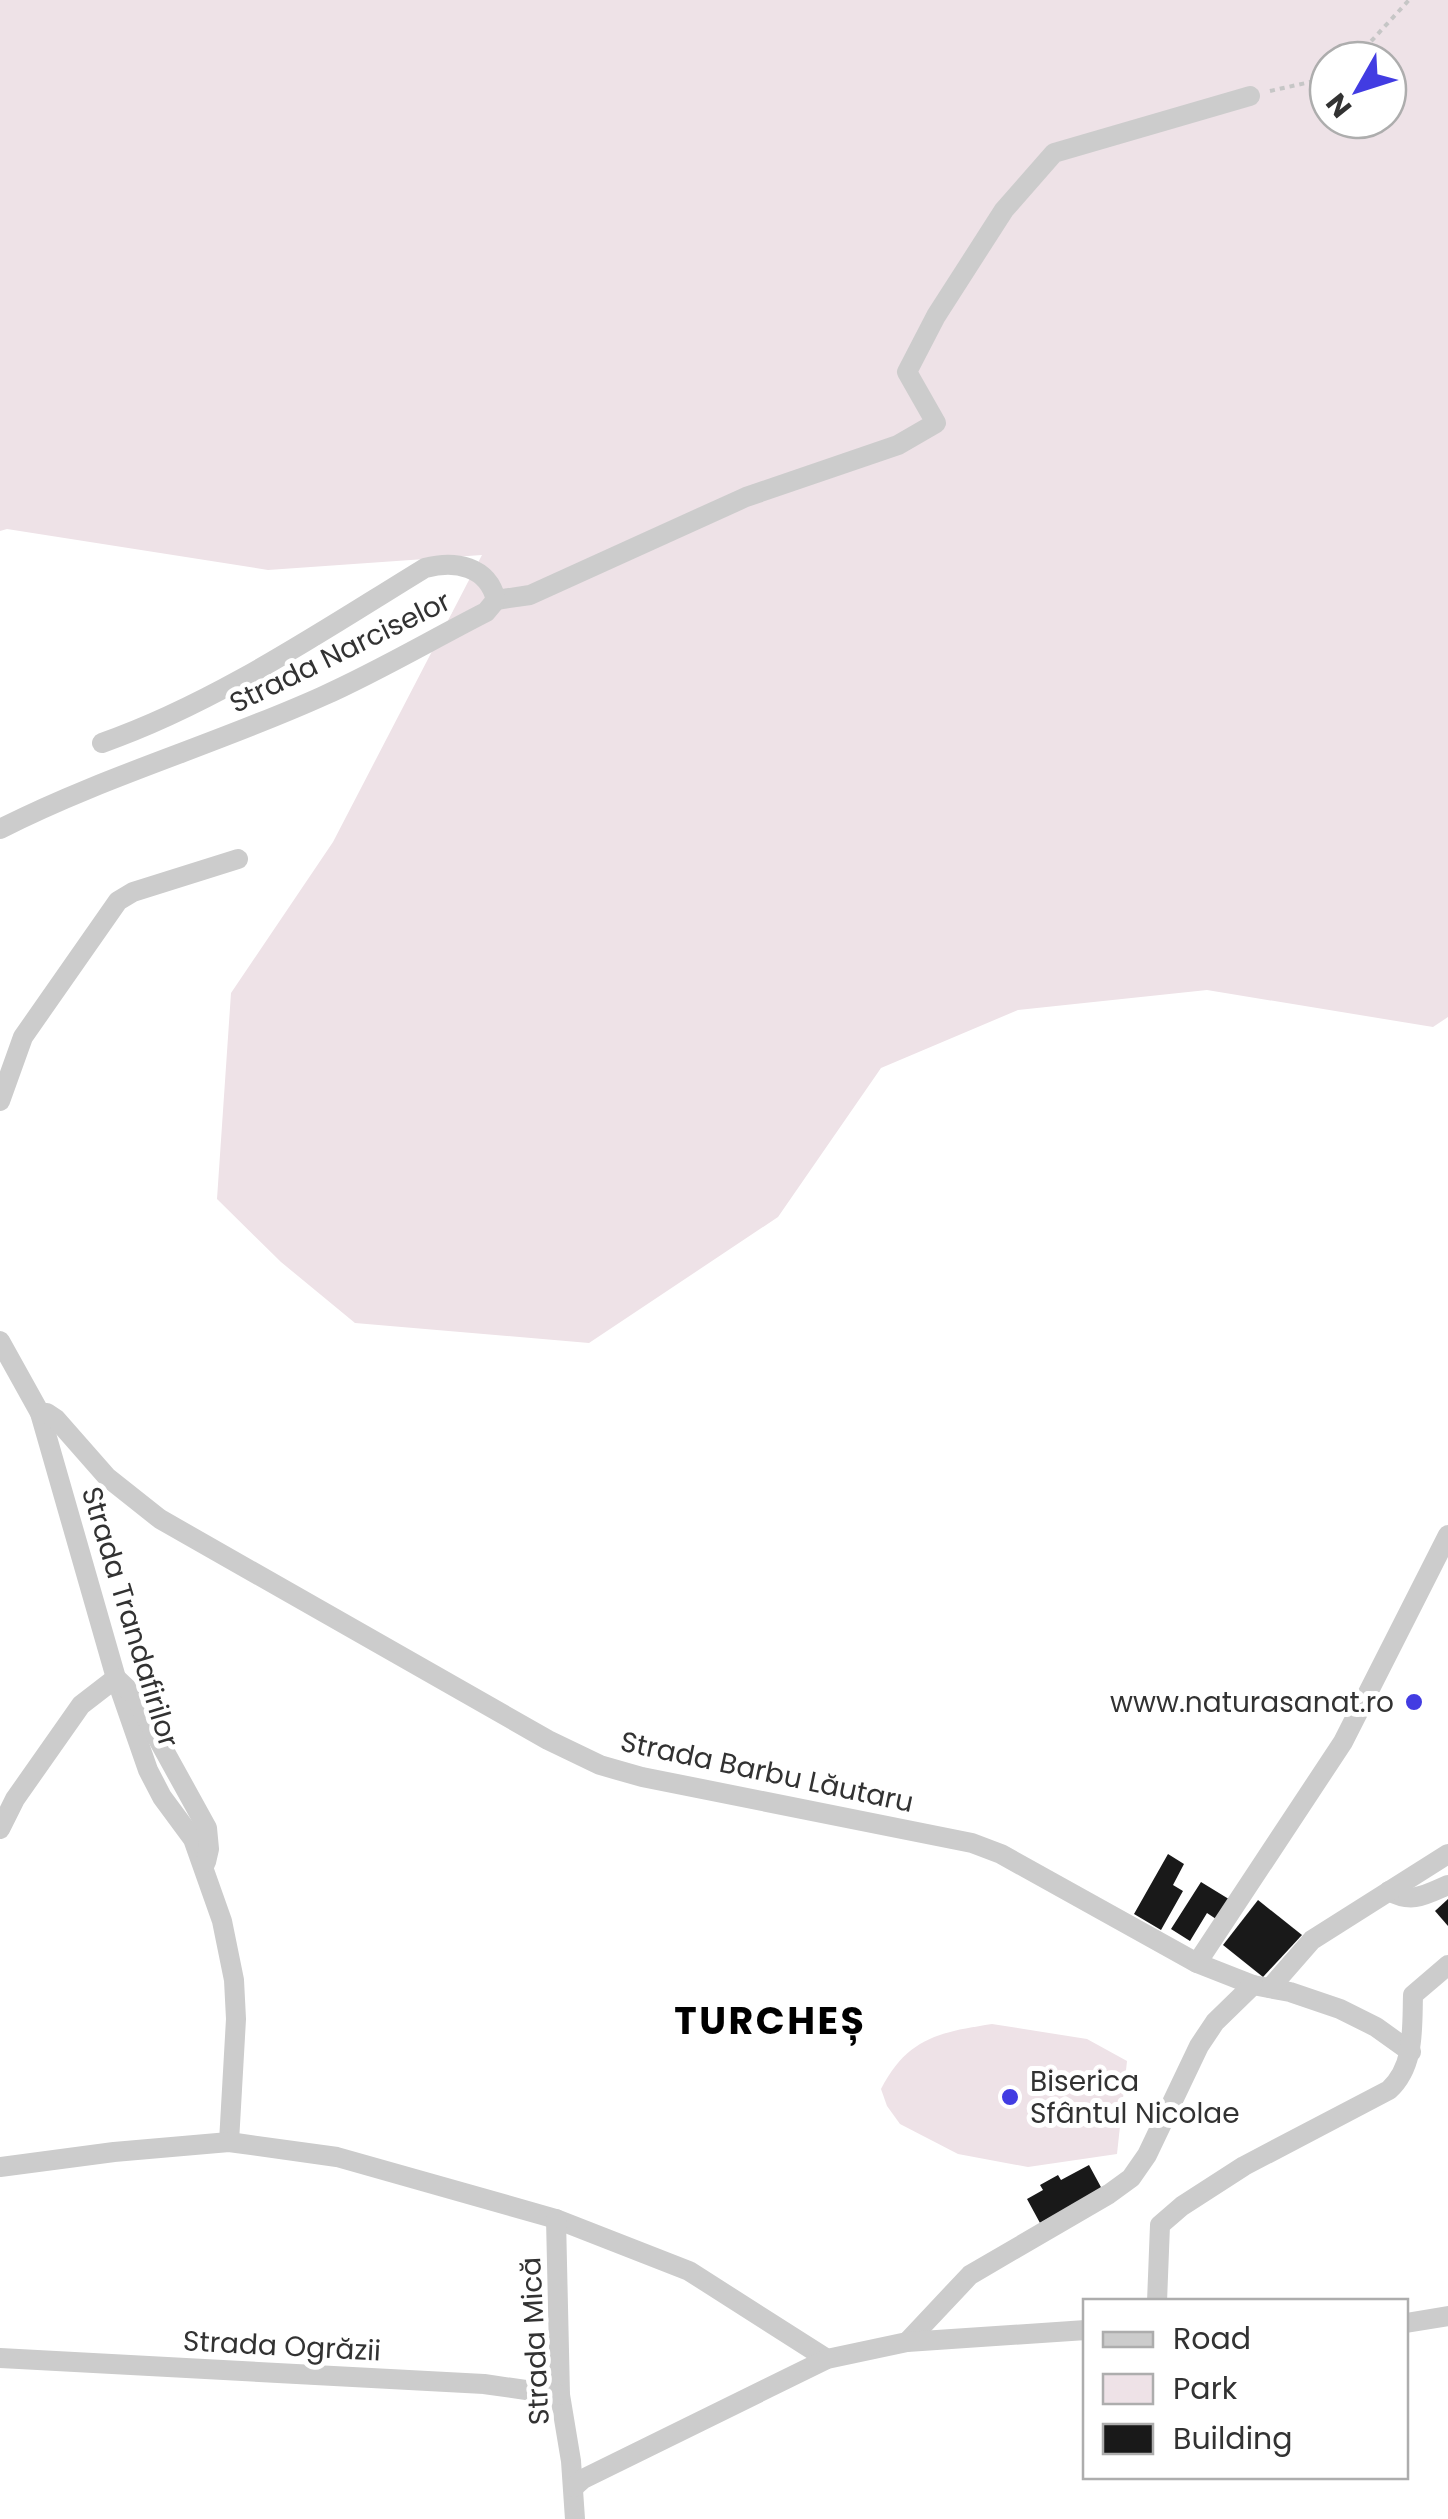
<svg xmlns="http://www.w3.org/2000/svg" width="1448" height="2519" font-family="Poppins,sans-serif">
<rect width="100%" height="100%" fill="#fff"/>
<g fill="#eee2e7" fill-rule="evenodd">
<path d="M 0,0 L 1448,0 L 1448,1017 L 1433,1027 L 1207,990 L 1018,1010 L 881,1068 L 778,1217 L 589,1343 L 355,1323 L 281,1262 L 217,1199 L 231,993 L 333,842 L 482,555 L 268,570 L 7,529 L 0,531 ZM 1328,60 L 1388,60 L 1388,120 L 1328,120 Z"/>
<path d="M 992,2024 L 1087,2039 L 1127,2061 L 1117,2154 L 1028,2167 L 958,2154 L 900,2124 L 887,2106 L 881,2089 C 907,2038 940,2032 992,2024 Z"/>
</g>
<g fill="#191919">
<path d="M 1168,1854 L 1184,1864 L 1173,1885 L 1183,1891 L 1161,1930 L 1134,1914 Z"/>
<path d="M 1201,1882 L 1232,1901 L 1219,1921 L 1207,1913 L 1190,1941 L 1171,1929 Z"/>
<path d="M 1448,1899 L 1448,1926 L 1435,1911 Z"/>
<path d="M 1258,1900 L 1302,1935 L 1263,1977 L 1223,1945 Z"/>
<path d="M 1089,2165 L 1102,2189 L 1040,2223 L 1027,2199 L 1043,2190 L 1040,2185 L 1058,2175 L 1061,2180 Z"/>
</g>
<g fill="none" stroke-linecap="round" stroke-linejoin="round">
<g stroke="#c6c6c6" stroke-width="4" stroke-dasharray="5 5" stroke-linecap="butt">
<path d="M 1348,60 L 1364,49 L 1409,0"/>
<path d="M 1270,91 L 1319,80 L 1328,74"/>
</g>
<g stroke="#ccc" stroke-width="20">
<path d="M 496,600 L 530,595 L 746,497 L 898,445 L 936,423 L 907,372 L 936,316 L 1004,210 L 1054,153 L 1250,96"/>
<path d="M 0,829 C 104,776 217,744 323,696 C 379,671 431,640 486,612 L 496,600 C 488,566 455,560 425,568 C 322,631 216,703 102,743"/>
<path d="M 0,1101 L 23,1037 L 118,901 L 133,892 L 238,859"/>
<path d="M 0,1341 L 40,1413 L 116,1678 L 148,1770 L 162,1797 L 193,1839 L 222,1921 L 234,1980 L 236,2019 L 229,2142"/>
<path d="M 40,1413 L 47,1413 L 56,1419 L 107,1477 L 160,1519 L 548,1740 L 600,1765 L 642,1777 L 972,1843 L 1001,1854 L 1197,1963 L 1253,1985 L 1290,1992 L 1340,2009 L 1376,2027 L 1411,2052"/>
<path d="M 0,1829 L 15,1799 L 81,1705 L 116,1678 L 133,1694 L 207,1828 L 209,1849 L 206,1862"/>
<path d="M 1389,1891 C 1412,1904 1425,1895 1448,1885"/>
<path d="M 1197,1963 L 1343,1742 L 1448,1535"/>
<path d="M 1270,1988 L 1312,1940 L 1448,1854"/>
<path d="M 0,2167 L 114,2152 L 229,2142 L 337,2157 L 556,2219 L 689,2271 L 827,2359"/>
<path d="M 556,2219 L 560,2395 L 571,2461 L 575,2519"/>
<path d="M 1157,2302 L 1160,2225 L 1182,2206 L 1244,2166 L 1389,2090 C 1415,2066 1412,2029 1413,1995 L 1448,1965"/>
<path d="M 1406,2323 L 1448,2316"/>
<path d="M 907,2342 L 970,2275 L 1109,2194 L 1131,2178 L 1147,2155 L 1199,2046 L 1215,2022 L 1253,1985"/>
<path d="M 0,2358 L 484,2384 L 560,2395"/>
<path d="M 574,2487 L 583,2479 L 827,2359 L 907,2342 L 1086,2330"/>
</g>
</g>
<g fill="#423ce2" stroke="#fff" stroke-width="4">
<circle cx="1414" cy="1702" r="10"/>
<circle cx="1010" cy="2097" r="10"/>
</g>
<g text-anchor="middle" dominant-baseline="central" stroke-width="10" stroke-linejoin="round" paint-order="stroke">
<g font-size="28" fill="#323232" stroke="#fff">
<text transform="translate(340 652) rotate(-26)">Strada Narciselor</text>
<text transform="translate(130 1617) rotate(73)">Strada Trandafirilor</text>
<text transform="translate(767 1772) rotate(12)">Strada Barbu Lăutaru</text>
<text transform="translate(535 2341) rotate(-93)">Strada Mică</text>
<text transform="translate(282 2346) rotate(3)">Strada Ogrăzii</text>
</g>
<g font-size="28" fill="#323232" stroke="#fff" text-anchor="end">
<text x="1394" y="1702">www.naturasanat.ro</text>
<text x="1030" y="2081" text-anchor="start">Biserica<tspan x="1030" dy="32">Sfântul Nicolae</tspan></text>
</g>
<g font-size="38" font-weight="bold" letter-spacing="2.5" fill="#000" stroke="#fff">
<text x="771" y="2020">TURCHEȘ</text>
</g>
</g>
<rect x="1083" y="2299" width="325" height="180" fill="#ffffff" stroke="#adadad" stroke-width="2.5"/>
<rect x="1103" y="2332" width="50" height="15" fill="#cccccc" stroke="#adadad" stroke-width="2.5"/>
<text x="1173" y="2349" font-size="30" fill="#323232">Road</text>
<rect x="1103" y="2374" width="50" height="30" fill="#eee2e7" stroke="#adadad" stroke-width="2.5"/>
<text x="1173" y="2399" font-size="30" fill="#323232">Park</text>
<rect x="1103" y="2424" width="50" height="30" fill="#191919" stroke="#adadad" stroke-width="2.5"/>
<text x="1173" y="2449" font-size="30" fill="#323232">Building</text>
<g transform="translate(1358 90) rotate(231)"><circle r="48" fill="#ffffff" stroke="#adadad" stroke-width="2.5"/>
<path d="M0-8L18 38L0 25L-18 38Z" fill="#423ce2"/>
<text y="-15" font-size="28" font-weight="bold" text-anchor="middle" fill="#323232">N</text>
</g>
</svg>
